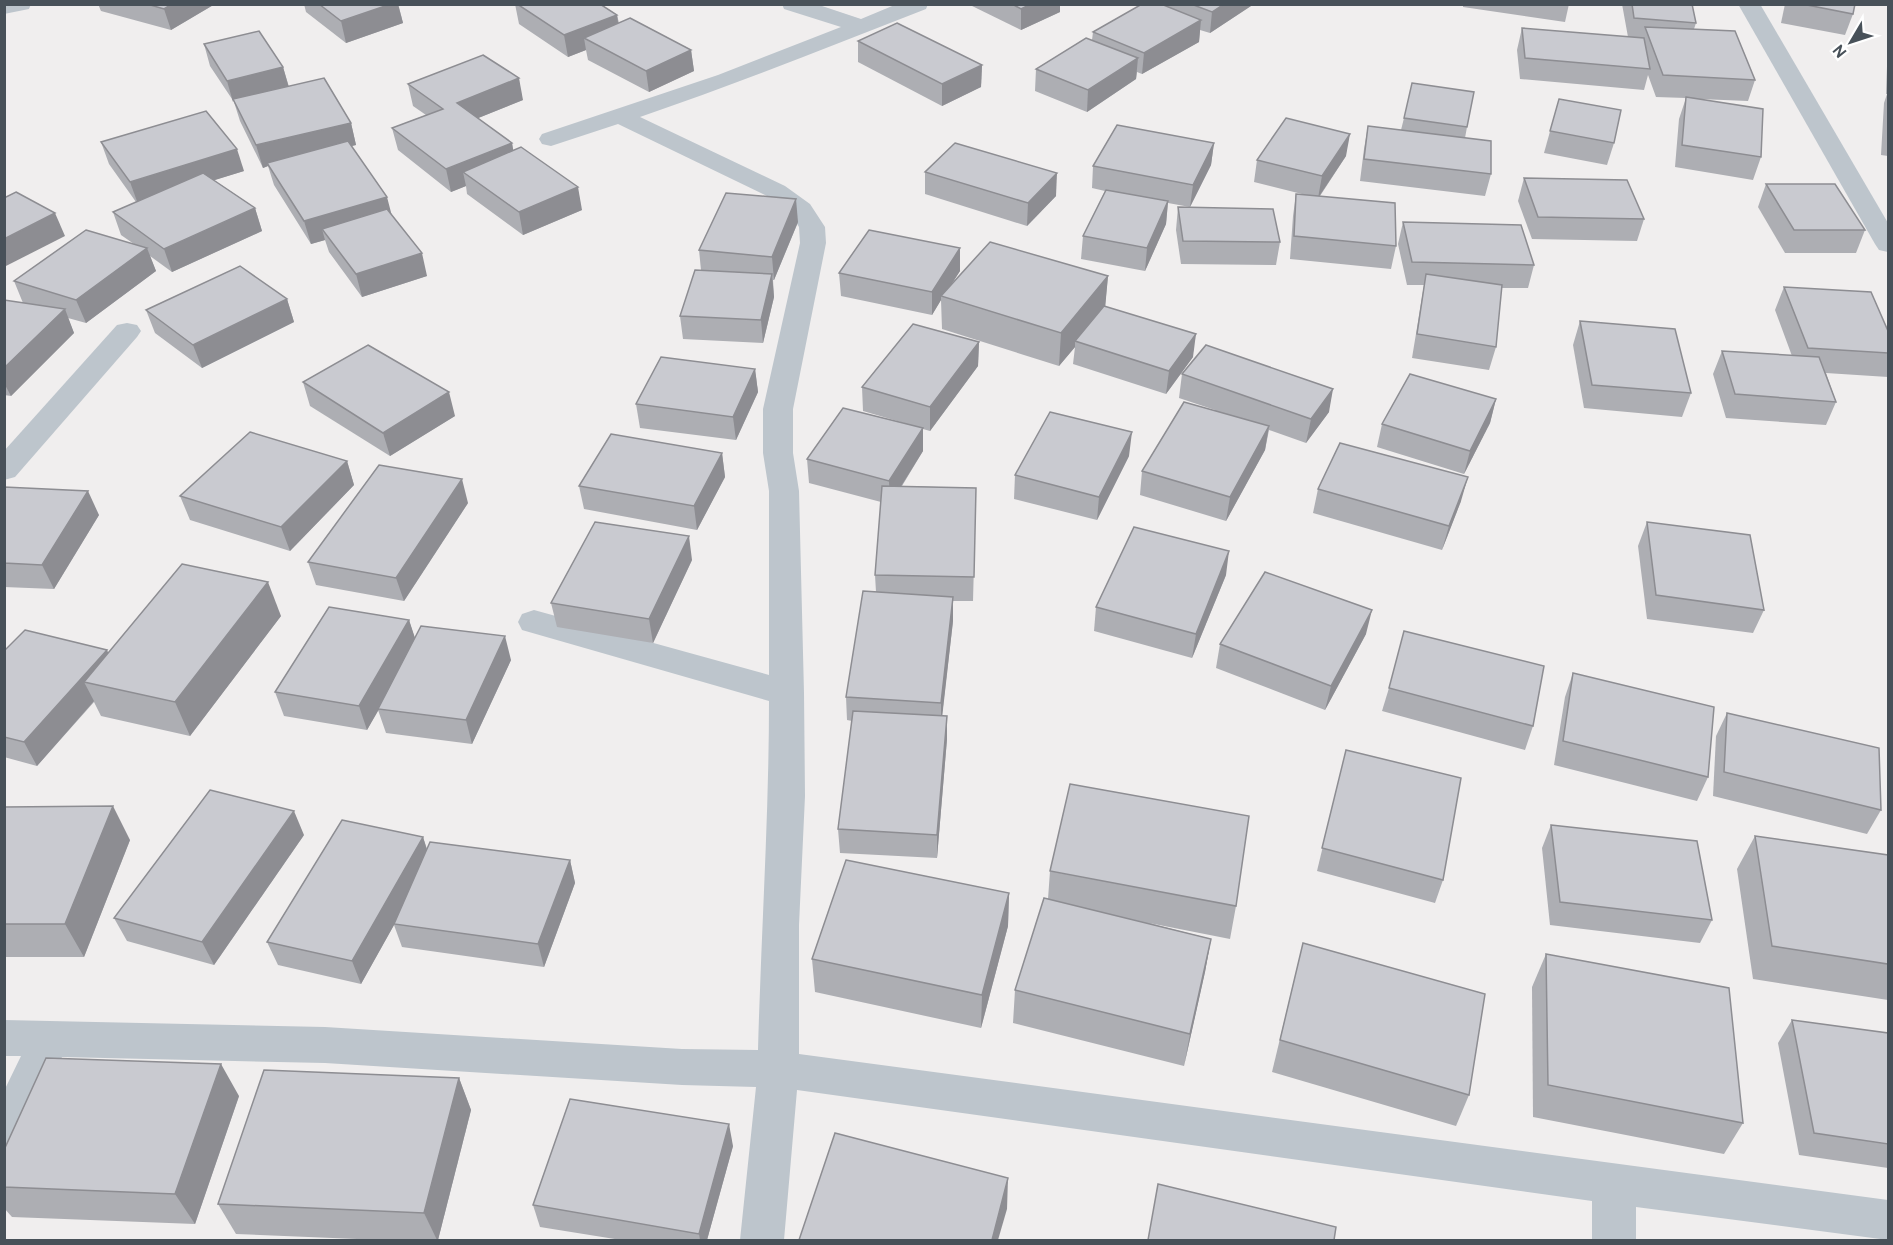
<svg xmlns="http://www.w3.org/2000/svg" width="1893" height="1245" font-family="Overpass,sans-serif">
<rect width="100%" height="100%" fill="#f0eeee"/>
<g fill="none" stroke-linecap="round" stroke-linejoin="round">
<g fill="#bdc5cc" fill-rule="evenodd">
<path d="M 4,4 L 31,4 L 29,9 L 4,14 Z"/>
<path d="M 782,4 L 816,4 L 861,19 L 897,4 L 928,4 L 926,9 C 831,46 737,84 640,117 L 785,186 L 810,204 L 825,227 L 826,243 L 793,409 L 793,453 L 799,491 L 804,693 L 805,796 L 799,925 L 799,1054 L 1888,1200 L 1888,1240 L 1636,1207 L 1636,1240 L 1592,1240 L 1592,1201 L 797,1090 L 784,1240 L 740,1240 L 756,1087 L 682,1085 L 325,1063 L 62,1057 L 19,1152 L 4,1157 L 4,1091 L 21,1056 L 4,1056 L 4,1020 L 325,1027 L 682,1049 L 758,1050 C 761,934 769,817 769,701 L 522,630 L 518,622 L 522,614 L 534,610 L 769,675 L 769,491 L 763,453 L 763,409 L 800,243 L 799,227 L 791,214 L 767,196 L 618,124 L 551,146 L 542,144 L 539,139 L 542,134 L 718,75 L 841,27 L 784,9 Z"/>
<path d="M 1738,4 L 1760,4 L 1888,223 L 1888,252 L 1879,250 L 1875,244 Z"/>
<path d="M 127,323 L 137,325 L 141,331 L 137,337 L 15,477 L 4,480 L 4,451 L 117,325 Z"/>
</g>
</g>
<g fill="#adaeb3">
<path d="M 98,4 L 215,4 L 171,30 L 101,11 Z"/>
<path d="M 304,4 L 398,4 L 403,23 L 346,43 L 306,12 Z"/>
<path d="M 515,4 L 600,4 L 617,15 L 619,23 L 691,50 L 694,71 L 649,92 L 588,60 L 586,50 L 568,57 L 519,24 Z"/>
<path d="M 968,4 L 1060,4 L 1060,12 L 1021,30 Z"/>
<path d="M 1142,4 L 1254,4 L 1210,33 L 1200,30 L 1199,42 L 1142,74 L 1137,72 L 1136,79 L 1087,112 L 1035,91 L 1036,69 L 1092,40 L 1093,32 Z"/>
<path d="M 1463,4 L 1569,4 L 1565,22 L 1463,7 Z"/>
<path d="M 1622,4 L 1692,4 L 1696,23 L 1694,29 L 1755,80 L 1748,101 L 1699,99 L 1761,157 L 1753,180 L 1675,167 L 1679,119 L 1686,98 L 1656,97 L 1648,75 L 1644,90 L 1520,79 L 1517,50 L 1522,28 L 1628,37 Z"/>
<path d="M 1785,4 L 1855,4 L 1853,14 L 1845,35 L 1781,23 Z"/>
<path d="M 1888,36 L 1888,156 L 1881,155 L 1884,103 L 1887,94 L 1886,94 L 1888,39 Z"/>
<path d="M 858,41 L 982,65 L 981,87 L 942,106 L 858,62 Z"/>
<path d="M 204,44 L 283,67 L 289,87 L 351,123 L 356,145 L 351,146 L 427,276 L 362,297 L 329,252 L 325,240 L 311,244 L 274,185 L 268,166 L 263,168 L 240,121 L 234,102 L 210,66 Z"/>
<path d="M 408,84 L 523,100 L 478,118 L 512,143 L 513,151 L 582,210 L 523,235 L 467,194 L 466,186 L 451,192 L 398,150 L 392,128 L 426,115 L 413,106 Z"/>
<path d="M 1559,99 L 1614,143 L 1607,165 L 1544,153 Z"/>
<path d="M 1404,118 L 1467,127 L 1465,138 L 1491,174 L 1485,196 L 1360,181 L 1364,149 L 1368,126 L 1401,130 Z"/>
<path d="M 101,142 L 244,171 L 214,180 L 255,208 L 262,231 L 172,272 L 150,256 L 156,271 L 86,323 L 68,318 L 74,333 L 11,396 L 4,395 L 4,300 L 23,303 L 14,281 L 134,244 L 121,235 L 113,212 L 136,202 L 109,164 Z"/>
<path d="M 1214,143 L 1211,165 L 1190,207 L 1168,203 L 1166,224 L 1145,271 L 1081,259 L 1083,236 L 1105,191 L 1092,188 L 1093,166 Z"/>
<path d="M 1346,156 L 1320,196 L 1396,246 L 1391,269 L 1290,259 L 1293,216 L 1296,194 L 1302,194 L 1254,182 L 1257,160 Z"/>
<path d="M 925,172 L 1056,196 L 1027,226 L 925,194 Z"/>
<path d="M 1524,178 L 1644,219 L 1637,241 L 1532,239 L 1518,201 Z"/>
<path d="M 1766,184 L 1865,230 L 1856,253 L 1785,253 L 1758,207 Z"/>
<path d="M 1178,207 L 1280,242 L 1276,265 L 1181,264 L 1176,230 Z"/>
<path d="M 798,222 L 774,280 L 773,280 L 774,297 L 763,343 L 683,339 L 680,316 L 701,270 L 699,250 Z"/>
<path d="M 1403,222 L 1534,265 L 1528,288 L 1501,288 L 1496,347 L 1489,370 L 1412,358 L 1424,285 L 1407,285 L 1398,244 Z"/>
<path d="M 960,271 L 950,286 L 1108,276 L 1105,306 L 1193,357 L 1166,394 L 1073,364 L 1075,347 L 1059,366 L 942,329 L 941,300 L 932,315 L 841,296 L 839,273 Z"/>
<path d="M 1784,287 L 1888,331 L 1888,377 L 1826,373 L 1836,402 L 1826,425 L 1726,418 L 1713,374 L 1722,351 L 1792,356 L 1775,310 Z"/>
<path d="M 287,299 L 294,322 L 202,368 L 155,333 L 146,310 Z"/>
<path d="M 1580,321 L 1691,393 L 1682,417 L 1584,408 L 1573,345 Z"/>
<path d="M 979,342 L 978,366 L 930,431 L 923,429 L 923,451 L 902,486 L 976,488 L 973,601 L 953,601 L 953,621 L 942,715 L 947,739 L 937,858 L 840,853 L 838,829 L 852,721 L 847,720 L 846,697 L 876,592 L 875,575 L 881,502 L 809,483 L 807,459 L 904,423 L 863,411 L 862,387 Z"/>
<path d="M 755,369 L 758,392 L 736,440 L 640,428 L 636,404 Z"/>
<path d="M 1182,374 L 1329,412 L 1306,443 L 1269,430 L 1265,450 L 1226,521 L 1140,495 L 1142,471 L 1215,410 L 1179,398 Z"/>
<path d="M 303,382 L 455,416 L 390,456 L 310,406 Z"/>
<path d="M 1496,399 L 1490,423 L 1464,474 L 1377,447 L 1382,424 Z"/>
<path d="M 722,453 L 725,477 L 697,530 L 584,509 L 579,486 Z"/>
<path d="M 1129,456 L 1097,520 L 1014,499 L 1015,475 Z"/>
<path d="M 347,461 L 354,485 L 290,551 L 190,520 L 180,496 Z"/>
<path d="M 4,487 L 99,515 L 54,589 L 4,587 Z"/>
<path d="M 1318,489 L 1461,501 L 1442,550 L 1313,513 Z"/>
<path d="M 468,503 L 404,601 L 316,585 L 308,562 Z"/>
<path d="M 1647,522 L 1764,610 L 1753,633 L 1647,619 L 1638,546 Z"/>
<path d="M 692,560 L 653,643 L 557,627 L 551,603 Z"/>
<path d="M 1226,575 L 1192,658 L 1094,631 L 1096,607 Z"/>
<path d="M 281,616 L 190,736 L 101,716 L 94,702 L 37,766 L 4,757 L 4,651 L 108,653 Z"/>
<path d="M 409,620 L 415,639 L 511,660 L 472,744 L 386,733 L 378,710 L 367,730 L 284,716 L 275,692 Z"/>
<path d="M 1366,634 L 1325,710 L 1216,668 L 1220,644 Z"/>
<path d="M 1573,673 L 1708,777 L 1697,801 L 1554,765 L 1565,697 Z"/>
<path d="M 1389,688 L 1533,726 L 1525,750 L 1382,711 Z"/>
<path d="M 1727,713 L 1881,810 L 1867,834 L 1713,796 L 1716,736 Z"/>
<path d="M 1346,750 L 1443,880 L 1435,903 L 1317,871 Z"/>
<path d="M 4,807 L 130,840 L 84,957 L 4,957 Z"/>
<path d="M 1551,825 L 1712,920 L 1700,943 L 1550,925 L 1542,848 Z"/>
<path d="M 304,835 L 214,965 L 127,941 L 114,918 Z"/>
<path d="M 1755,836 L 1888,855 L 1888,1000 L 1753,979 L 1737,869 Z"/>
<path d="M 423,837 L 427,849 L 570,860 L 575,883 L 544,967 L 402,947 L 394,925 L 361,984 L 278,965 L 267,942 Z"/>
<path d="M 1050,871 L 1236,906 L 1230,939 L 1149,923 L 1211,939 L 1205,972 L 1184,1066 L 1013,1023 L 1015,990 L 1048,899 Z"/>
<path d="M 1009,893 L 1008,926 L 981,1028 L 815,992 L 812,959 Z"/>
<path d="M 1303,943 L 1469,1095 L 1456,1126 L 1272,1072 Z"/>
<path d="M 1546,954 L 1743,1123 L 1724,1154 L 1533,1117 L 1532,987 Z"/>
<path d="M 1792,1020 L 1888,1033 L 1888,1168 L 1799,1155 L 1778,1043 Z"/>
<path d="M 459,1078 L 471,1110 L 438,1240 L 381,1240 L 236,1234 L 218,1204 Z"/>
<path d="M 239,1096 L 195,1224 L 12,1217 L 4,1208 L 4,1150 Z"/>
<path d="M 733,1146 L 707,1240 L 621,1240 L 540,1227 L 533,1205 Z"/>
</g>
<g fill="#8d8d92">
<path d="M 172,4 L 215,4 L 171,30 L 164,9 Z"/>
<path d="M 391,4 L 398,4 L 403,23 L 346,43 L 341,21 Z"/>
<path d="M 1031,4 L 1060,4 L 1060,12 L 1021,30 L 1021,9 Z"/>
<path d="M 1224,4 L 1254,4 L 1210,33 L 1212,12 Z"/>
<path d="M 617,15 L 620,37 L 584,38 L 586,50 L 568,57 L 564,35 Z"/>
<path d="M 1201,20 L 1199,42 L 1142,74 L 1144,53 Z"/>
<path d="M 691,50 L 694,71 L 649,92 L 646,71 Z"/>
<path d="M 1138,58 L 1136,79 L 1087,112 L 1088,90 Z"/>
<path d="M 982,65 L 981,87 L 942,106 L 942,84 Z"/>
<path d="M 283,67 L 289,88 L 233,99 L 233,102 L 227,81 Z"/>
<path d="M 519,78 L 523,100 L 461,125 L 457,103 Z"/>
<path d="M 351,123 L 356,145 L 269,166 L 267,163 L 268,166 L 263,168 L 256,145 Z"/>
<path d="M 1350,134 L 1346,156 L 1318,198 L 1322,176 Z"/>
<path d="M 512,143 L 516,166 L 463,172 L 466,186 L 451,192 L 446,169 Z"/>
<path d="M 1214,143 L 1211,165 L 1190,207 L 1193,185 Z"/>
<path d="M 237,149 L 244,171 L 138,204 L 130,182 Z"/>
<path d="M 1057,173 L 1056,196 L 1027,226 L 1028,203 Z"/>
<path d="M 578,187 L 582,210 L 523,235 L 519,212 Z"/>
<path d="M 387,197 L 393,220 L 322,229 L 325,240 L 311,244 L 304,221 Z"/>
<path d="M 796,199 L 798,222 L 774,280 L 772,257 Z"/>
<path d="M 1168,201 L 1166,224 L 1145,271 L 1147,248 Z"/>
<path d="M 255,208 L 262,231 L 172,272 L 164,249 Z"/>
<path d="M 55,213 L 65,236 L 4,267 L 4,239 Z"/>
<path d="M 147,248 L 156,271 L 86,323 L 76,300 Z"/>
<path d="M 960,248 L 960,271 L 944,296 L 941,296 L 941,300 L 932,315 L 932,292 Z"/>
<path d="M 422,253 L 427,276 L 362,297 L 356,274 Z"/>
<path d="M 772,274 L 774,297 L 763,343 L 761,320 Z"/>
<path d="M 1108,276 L 1105,309 L 1075,341 L 1075,347 L 1059,366 L 1061,333 Z"/>
<path d="M 287,299 L 294,322 L 202,368 L 193,345 Z"/>
<path d="M 65,309 L 74,333 L 11,396 L 4,383 L 4,368 Z"/>
<path d="M 1196,334 L 1193,357 L 1166,394 L 1169,371 Z"/>
<path d="M 979,342 L 978,366 L 930,431 L 930,407 Z"/>
<path d="M 755,369 L 758,392 L 736,440 L 733,417 Z"/>
<path d="M 1333,389 L 1329,412 L 1306,443 L 1311,419 Z"/>
<path d="M 449,392 L 455,416 L 390,456 L 383,433 Z"/>
<path d="M 1496,399 L 1490,423 L 1464,474 L 1470,451 Z"/>
<path d="M 1269,426 L 1265,450 L 1226,521 L 1230,497 Z"/>
<path d="M 923,428 L 923,451 L 890,504 L 889,481 Z"/>
<path d="M 1132,432 L 1129,456 L 1097,520 L 1099,497 Z"/>
<path d="M 722,453 L 725,477 L 697,530 L 694,506 Z"/>
<path d="M 347,461 L 354,485 L 290,551 L 281,527 Z"/>
<path d="M 1468,477 L 1461,501 L 1442,550 L 1449,526 Z"/>
<path d="M 462,479 L 468,503 L 404,601 L 396,578 Z"/>
<path d="M 88,491 L 99,515 L 54,589 L 42,565 Z"/>
<path d="M 689,536 L 692,560 L 653,643 L 649,619 Z"/>
<path d="M 1229,551 L 1226,575 L 1192,658 L 1196,634 Z"/>
<path d="M 268,582 L 281,616 L 190,736 L 175,702 Z"/>
<path d="M 953,597 L 953,621 L 941,727 L 941,703 Z"/>
<path d="M 1372,610 L 1366,634 L 1325,710 L 1331,686 Z"/>
<path d="M 409,620 L 417,644 L 367,730 L 359,706 Z"/>
<path d="M 505,636 L 511,660 L 472,744 L 466,720 Z"/>
<path d="M 107,650 L 118,674 L 84,682 L 94,701 L 37,766 L 24,742 Z"/>
<path d="M 947,716 L 947,739 L 937,858 L 937,835 Z"/>
<path d="M 113,806 L 130,840 L 84,957 L 65,924 Z"/>
<path d="M 294,811 L 304,835 L 214,965 L 202,942 Z"/>
<path d="M 423,837 L 430,860 L 394,924 L 394,925 L 361,984 L 352,961 Z"/>
<path d="M 570,860 L 575,883 L 544,967 L 538,944 Z"/>
<path d="M 1009,893 L 1008,926 L 981,1028 L 982,995 Z"/>
<path d="M 1211,939 L 1205,972 L 1184,1066 L 1190,1034 Z"/>
<path d="M 221,1064 L 239,1096 L 195,1224 L 175,1194 Z"/>
<path d="M 459,1078 L 471,1110 L 438,1240 L 437,1240 L 424,1213 Z"/>
<path d="M 729,1124 L 733,1146 L 707,1240 L 700,1240 L 699,1234 Z"/>
<path d="M 1008,1178 L 1007,1209 L 998,1240 L 992,1240 Z"/>
</g>
<g fill="#c9cad0" stroke="#8d8d92" stroke-width="1.5">
<path d="M 147,4 L 172,4 L 164,9 Z"/>
<path d="M 319,4 L 391,4 L 341,21 Z"/>
<path d="M 517,4 L 600,4 L 617,15 L 564,35 Z"/>
<path d="M 1012,4 L 1031,4 L 1021,9 Z"/>
<path d="M 1142,4 L 1161,4 L 1201,20 L 1144,53 L 1093,32 Z"/>
<path d="M 1191,4 L 1224,4 L 1212,12 Z"/>
<path d="M 1632,4 L 1692,4 L 1696,23 L 1634,18 Z"/>
<path d="M 1802,4 L 1855,4 L 1853,14 Z"/>
<path d="M 630,18 L 691,50 L 646,71 L 584,38 Z"/>
<path d="M 897,23 L 982,65 L 942,84 L 858,41 Z"/>
<path d="M 1645,27 L 1735,31 L 1755,80 L 1663,75 Z"/>
<path d="M 1522,28 L 1644,38 L 1650,69 L 1525,58 Z"/>
<path d="M 259,31 L 283,67 L 227,81 L 204,44 Z"/>
<path d="M 1086,38 L 1138,58 L 1088,90 L 1036,69 Z"/>
<path d="M 483,55 L 519,78 L 457,103 L 512,143 L 446,169 L 392,128 L 443,109 L 408,84 Z"/>
<path d="M 324,78 L 351,123 L 256,145 L 233,99 Z"/>
<path d="M 1412,83 L 1474,92 L 1467,127 L 1404,118 Z"/>
<path d="M 1686,97 L 1763,109 L 1761,157 L 1682,145 Z"/>
<path d="M 1559,99 L 1621,110 L 1614,143 L 1550,131 Z"/>
<path d="M 206,111 L 237,149 L 130,182 L 101,142 Z"/>
<path d="M 1286,118 L 1350,134 L 1322,176 L 1257,160 Z"/>
<path d="M 1117,125 L 1214,143 L 1193,185 L 1093,166 Z"/>
<path d="M 1368,126 L 1491,141 L 1491,174 L 1364,159 Z"/>
<path d="M 348,141 L 387,197 L 304,221 L 267,163 Z"/>
<path d="M 955,143 L 1057,173 L 1028,203 L 925,172 Z"/>
<path d="M 521,147 L 578,187 L 519,212 L 463,172 Z"/>
<path d="M 203,173 L 255,208 L 164,249 L 113,212 Z"/>
<path d="M 1524,178 L 1627,180 L 1644,219 L 1538,217 Z"/>
<path d="M 1766,184 L 1835,184 L 1865,230 L 1794,230 Z"/>
<path d="M 1106,190 L 1168,201 L 1147,248 L 1083,236 Z"/>
<path d="M 16,192 L 55,213 L 4,239 L 4,198 Z"/>
<path d="M 726,193 L 796,199 L 772,257 L 699,250 Z"/>
<path d="M 1296,194 L 1395,203 L 1396,246 L 1294,236 Z"/>
<path d="M 1178,207 L 1273,209 L 1280,242 L 1183,241 Z"/>
<path d="M 387,209 L 422,253 L 356,274 L 322,229 Z"/>
<path d="M 1403,222 L 1521,225 L 1534,265 L 1412,262 Z"/>
<path d="M 86,230 L 147,248 L 76,300 L 14,281 Z"/>
<path d="M 869,230 L 960,248 L 932,292 L 839,273 Z"/>
<path d="M 990,242 L 1108,276 L 1061,333 L 941,296 Z"/>
<path d="M 240,266 L 287,299 L 193,345 L 146,310 Z"/>
<path d="M 695,270 L 772,274 L 761,320 L 680,316 Z"/>
<path d="M 1426,274 L 1502,285 L 1496,347 L 1417,334 Z"/>
<path d="M 1784,287 L 1871,292 L 1888,331 L 1888,353 L 1808,348 Z"/>
<path d="M 4,300 L 65,309 L 4,368 Z"/>
<path d="M 1104,306 L 1196,334 L 1169,371 L 1075,341 Z"/>
<path d="M 1580,321 L 1675,329 L 1691,393 L 1592,385 Z"/>
<path d="M 913,324 L 979,342 L 930,407 L 862,387 Z"/>
<path d="M 368,345 L 449,392 L 383,433 L 303,382 Z"/>
<path d="M 1206,345 L 1333,389 L 1311,419 L 1182,374 Z"/>
<path d="M 1722,351 L 1819,357 L 1836,402 L 1735,394 Z"/>
<path d="M 661,357 L 755,369 L 733,417 L 636,404 Z"/>
<path d="M 1410,374 L 1496,399 L 1470,451 L 1382,424 Z"/>
<path d="M 1184,402 L 1269,426 L 1230,497 L 1142,471 Z"/>
<path d="M 843,408 L 923,428 L 889,481 L 807,459 Z"/>
<path d="M 1050,412 L 1132,432 L 1099,497 L 1015,475 Z"/>
<path d="M 250,432 L 347,461 L 281,527 L 180,496 Z"/>
<path d="M 611,434 L 722,453 L 694,506 L 579,486 Z"/>
<path d="M 1340,443 L 1468,477 L 1449,526 L 1318,489 Z"/>
<path d="M 379,465 L 462,479 L 396,578 L 308,562 Z"/>
<path d="M 882,486 L 976,488 L 974,577 L 875,575 Z"/>
<path d="M 4,487 L 88,491 L 42,565 L 4,563 Z"/>
<path d="M 595,522 L 689,536 L 649,619 L 551,603 Z"/>
<path d="M 1647,522 L 1750,535 L 1764,610 L 1656,595 Z"/>
<path d="M 1134,527 L 1229,551 L 1196,634 L 1096,607 Z"/>
<path d="M 182,564 L 268,582 L 175,702 L 84,682 Z"/>
<path d="M 1265,572 L 1372,610 L 1331,686 L 1220,644 Z"/>
<path d="M 863,591 L 953,597 L 941,703 L 846,697 Z"/>
<path d="M 329,607 L 409,620 L 359,706 L 275,692 Z"/>
<path d="M 421,626 L 505,636 L 466,720 L 378,709 Z"/>
<path d="M 25,630 L 107,650 L 24,742 L 4,737 L 4,651 Z"/>
<path d="M 1404,631 L 1544,666 L 1533,726 L 1389,688 Z"/>
<path d="M 1573,673 L 1714,707 L 1708,777 L 1563,741 Z"/>
<path d="M 853,711 L 947,716 L 937,835 L 838,829 Z"/>
<path d="M 1727,713 L 1879,748 L 1881,810 L 1724,772 Z"/>
<path d="M 1346,750 L 1461,778 L 1443,880 L 1322,848 Z"/>
<path d="M 1070,784 L 1249,816 L 1236,906 L 1050,871 Z"/>
<path d="M 210,790 L 294,811 L 202,942 L 114,918 Z"/>
<path d="M 113,806 L 65,924 L 4,924 L 4,807 Z"/>
<path d="M 342,820 L 423,837 L 352,961 L 267,942 Z"/>
<path d="M 1551,825 L 1697,841 L 1712,920 L 1560,902 Z"/>
<path d="M 1755,836 L 1888,855 L 1888,964 L 1772,946 Z"/>
<path d="M 430,842 L 570,860 L 538,944 L 394,924 Z"/>
<path d="M 846,860 L 1009,893 L 982,995 L 812,959 Z"/>
<path d="M 1044,898 L 1211,939 L 1190,1034 L 1015,990 Z"/>
<path d="M 1303,943 L 1485,994 L 1469,1095 L 1280,1040 Z"/>
<path d="M 1546,954 L 1729,988 L 1743,1123 L 1548,1085 Z"/>
<path d="M 1792,1020 L 1888,1033 L 1888,1144 L 1814,1133 Z"/>
<path d="M 46,1058 L 221,1064 L 175,1194 L 4,1187 L 4,1150 Z"/>
<path d="M 264,1070 L 459,1078 L 424,1213 L 218,1204 Z"/>
<path d="M 570,1099 L 729,1124 L 699,1234 L 533,1205 Z"/>
<path d="M 835,1133 L 1008,1178 L 992,1240 L 799,1240 Z"/>
<path d="M 1158,1184 L 1336,1227 L 1334,1240 L 1148,1240 Z"/>
</g>
<rect width="1893" height="1245" fill="none" stroke="#485159" stroke-width="12"/>
<g transform="translate(1851 42) rotate(231)" stroke="#ffffff" stroke-width="4.5" paint-order="stroke">
<path d="M0-4.5L10 22L0 15L-10 22Z" fill="#485159"/>
<text y="-9" font-size="16" font-weight="bold" text-anchor="middle" fill="#485159">N</text>
</g>
</svg>
